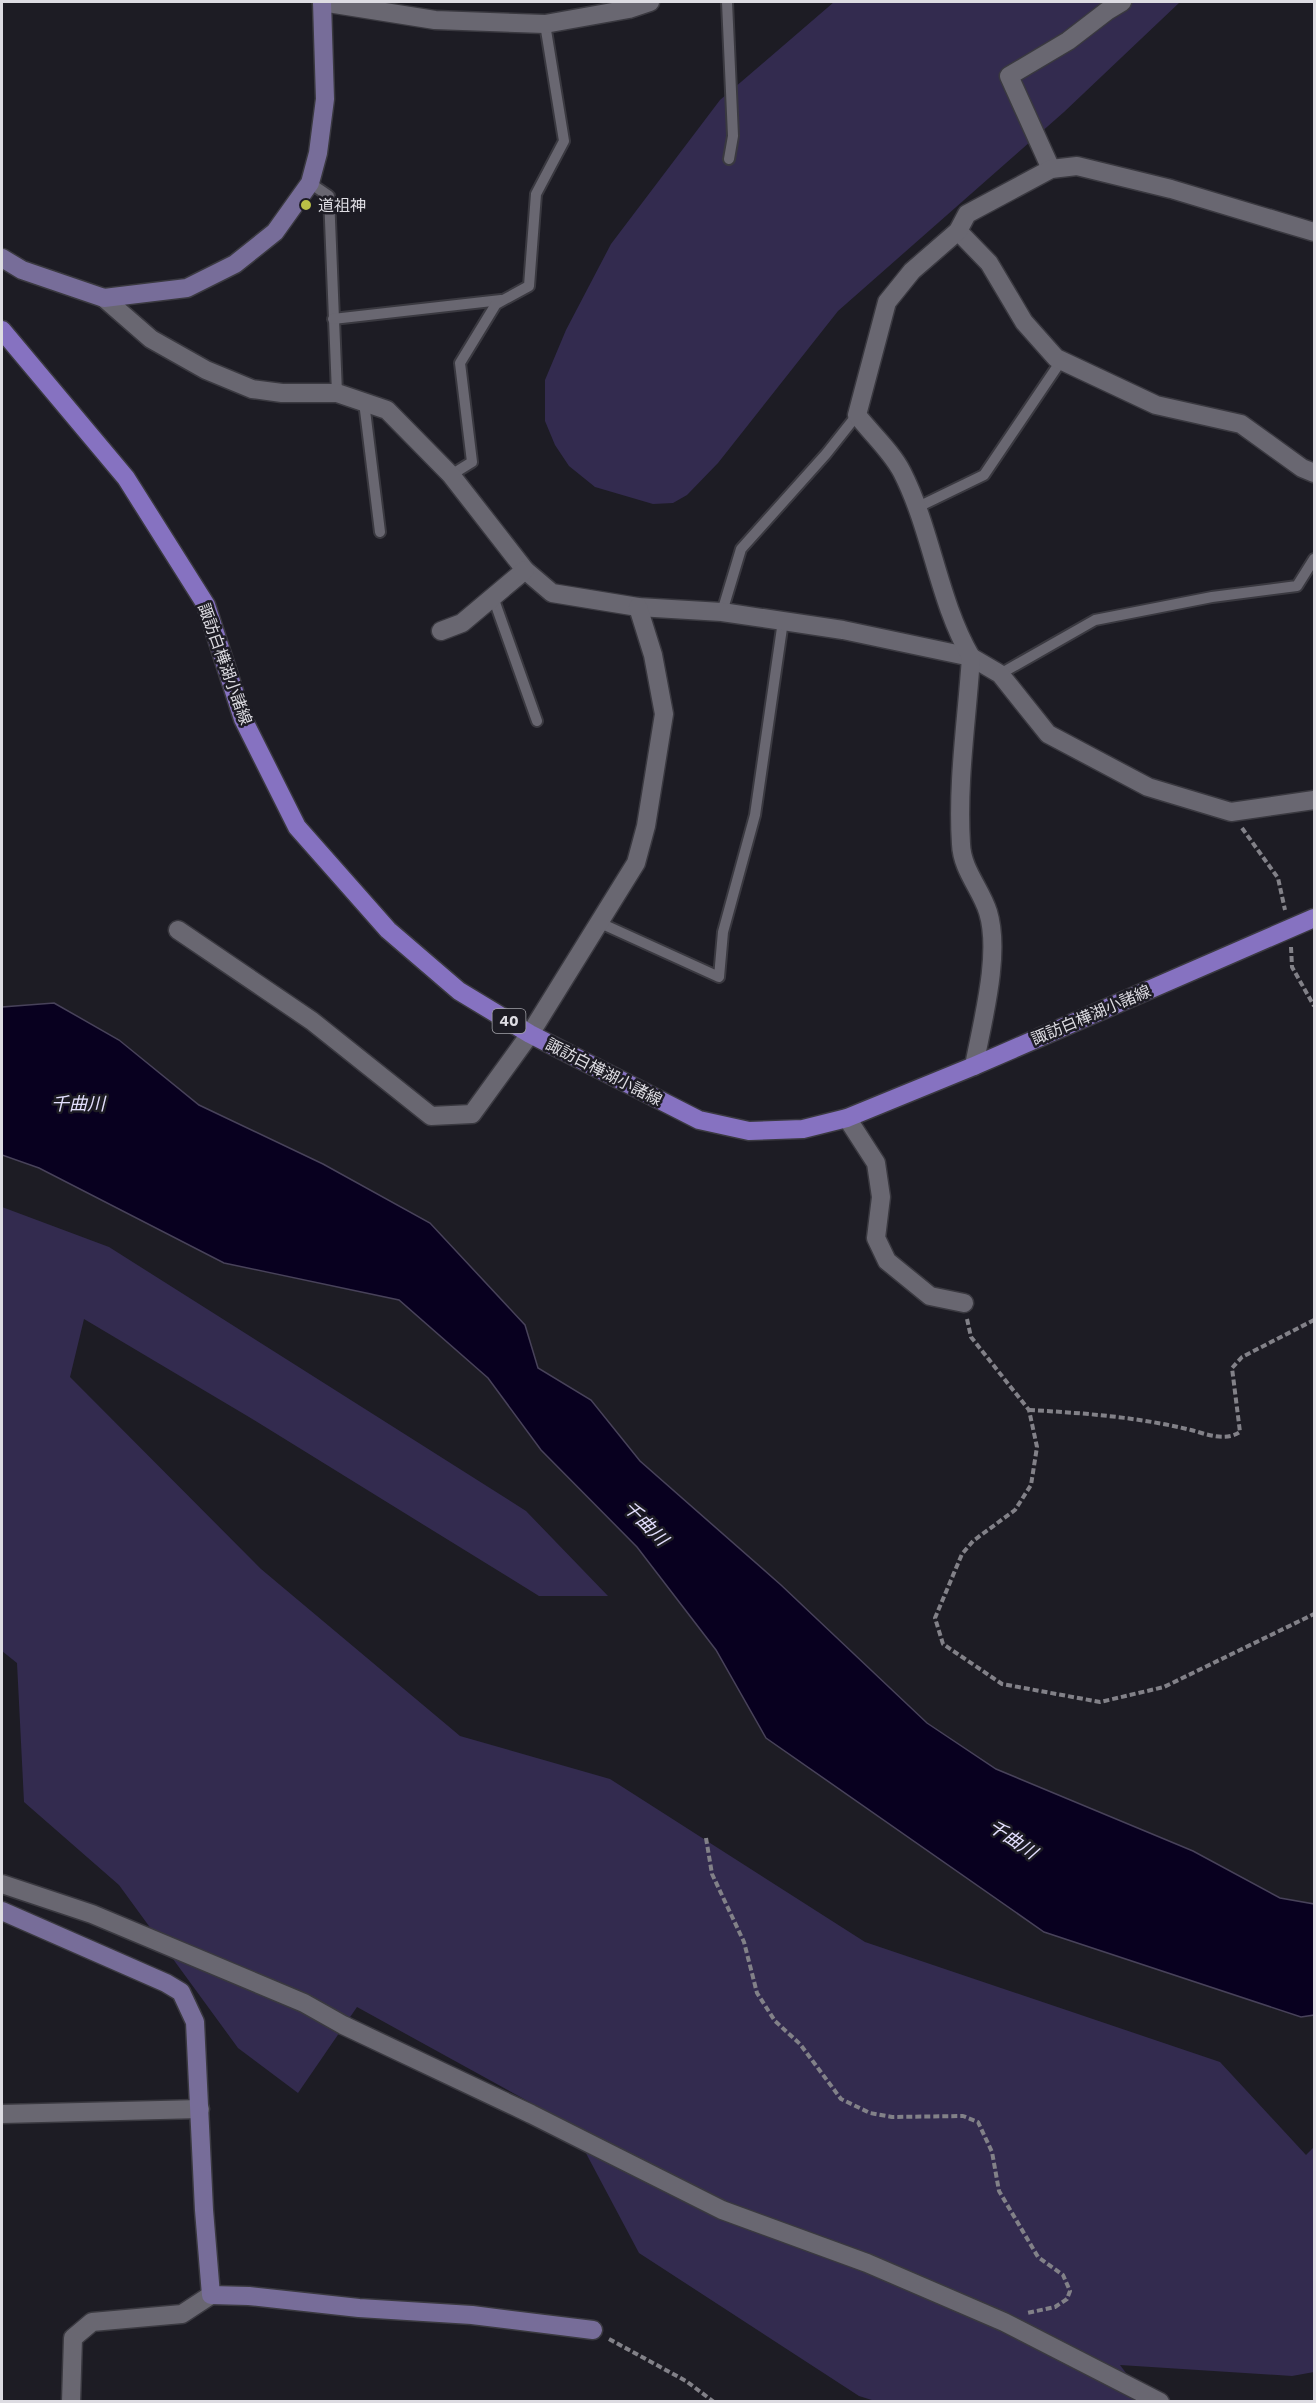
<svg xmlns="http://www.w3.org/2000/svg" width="1316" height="2403" font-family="'Work Sans','Noto Sans JP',sans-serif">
<rect width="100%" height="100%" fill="#1d1c24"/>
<g fill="#332b4f">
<path d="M 834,2 L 1180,2 L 1064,112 L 838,311 L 718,463 L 687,495 L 673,503 L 653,504 L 595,487 L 569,466 L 555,445 L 545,421 L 545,380 L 566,330 L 611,244 L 720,100 Z"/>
<path d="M 2,1207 L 109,1247 L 526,1511 L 608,1596 L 539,1596 L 249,1417 L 84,1319 L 70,1377 L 261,1569 L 460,1736 L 610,1779 L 865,1942 L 1220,2062 L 1306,2155 L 1314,2147 L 1314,2372 L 1292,2376 L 1120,2365 L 1147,2401 L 875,2401 L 859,2396 L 639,2253 L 571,2125 L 357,2007 L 298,2093 L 238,2048 L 119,1885 L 24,1802 L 17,1663 L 2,1651 Z"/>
</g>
<path fill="#08001f" stroke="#48425a" stroke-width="1.5" d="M 54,1003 L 119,1040 L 199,1105 L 323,1164 L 430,1223 L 525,1325 L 538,1368 L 591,1400 L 640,1461 L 781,1585 L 927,1723 L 996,1769 L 1193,1851 L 1280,1898 L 1314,1904 L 1314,2015 L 1301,2017 L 1044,1932 L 766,1738 L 716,1650 L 637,1547 L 541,1450 L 488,1378 L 399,1300 L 224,1263 L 39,1168 L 2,1155 L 2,1007 Z"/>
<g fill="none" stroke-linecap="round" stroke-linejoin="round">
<g stroke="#3a3940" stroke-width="14">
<g id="lane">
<path d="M 727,2 L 733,136 L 729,159"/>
<path d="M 310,183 L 329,196 L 337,393"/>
<path d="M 333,319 L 501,300"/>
<path d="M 364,402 L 380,532"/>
<path d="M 451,475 L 472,462 L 460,363 L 496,304 L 529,286 L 536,194 L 564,141 L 545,24"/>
<path d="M 918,507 L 984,475 L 1061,361"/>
<path d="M 493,597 L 537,721"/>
<path d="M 722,612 L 741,549 L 826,454 L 857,415"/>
<path d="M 1000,674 L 1095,620 L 1212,597 L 1297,586 L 1314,559"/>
<path d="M 598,922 L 719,977 L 723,932 L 755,815 L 783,621"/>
</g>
</g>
<g stroke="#3a3940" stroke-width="21">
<g id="street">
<path d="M 322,2 L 435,20 L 545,24 L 629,9 L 650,2"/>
<path d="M 1051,169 L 1009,76 L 1068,41 L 1107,11 L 1122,2"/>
<path d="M 958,231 L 989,263 L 1024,322 L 1056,358 L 1156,405 L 1241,424 L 1302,468 L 1314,473"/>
<path d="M 104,298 L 151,339 L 206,370 L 252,389 L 282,393 L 337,393 L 387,410 L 451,475 L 525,570 L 552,593 L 638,607 L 722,612 L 843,630 L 971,657 L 1000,674 L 1048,734 L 1148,787 L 1231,812 L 1314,800"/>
<path d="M 441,631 L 462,623 L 525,570"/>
<path d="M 178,930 L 312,1021 L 431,1116 L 472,1114 L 530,1034 L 636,863 L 646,826 L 664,714 L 653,655 L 638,607"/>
<path d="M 974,1066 C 982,1023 1001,954 988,912 C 981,889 962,870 961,844 C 957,782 967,719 971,657 C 938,600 932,531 902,472 C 892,452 871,433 857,415 L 887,302 L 912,271 L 958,231 L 967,214 L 1051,169 L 1077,166 L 1171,189 L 1314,232"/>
<path d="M 847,1118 L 876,1163 L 881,1197 L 876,1238 L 887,1261 L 930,1296 L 964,1303"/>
<path d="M 2,1884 L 92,1914 L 304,2003 L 343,2025 L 531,2114 L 722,2210 L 867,2263 L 1004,2322 L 1160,2402"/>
<path d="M 2,2114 L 200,2109"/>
<path d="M 71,2402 L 73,2338 L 92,2322 L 182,2314 L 211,2295"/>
</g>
</g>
<g stroke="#3a3940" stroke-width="21">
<g id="secondary">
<path d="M 2,258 L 22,270 L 104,298 L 187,288 L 235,264 L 275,232 L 310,183 L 318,153 L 325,99 L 322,2"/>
<path d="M 2,1911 L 166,1983 L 181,1992 L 195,2022 L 204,2210 L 211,2295 L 249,2296 L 359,2308 L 472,2315 L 593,2330"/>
</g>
</g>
<g stroke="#3a3940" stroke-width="21">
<path id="primary" d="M 2,330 L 126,478 L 206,605 L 243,719 L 297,827 L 388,930 L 459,991 L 530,1034 L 699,1120 L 749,1131 L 803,1129 L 847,1118 L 974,1066 L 1314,918"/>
</g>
<g stroke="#828188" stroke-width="4" stroke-dasharray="6 3" stroke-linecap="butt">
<path d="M 1242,828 L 1278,878 L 1285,910"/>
<path d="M 1291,947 L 1292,967 L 1314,1006"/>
<path d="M 967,1319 L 971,1337 L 1029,1410 L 1037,1447 L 1031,1485 L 1015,1510 L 973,1541 L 962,1554 L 935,1618 L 943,1644 L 1002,1684 L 1100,1702 L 1164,1687 L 1314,1614"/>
<path d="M 1029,1410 C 1083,1413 1138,1417 1191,1430 C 1206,1434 1225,1442 1240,1432 L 1232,1368 L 1242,1357 L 1314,1320"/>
<path d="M 706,1838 L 712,1874 L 744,1942 L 757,1993 L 775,2021 L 800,2044 L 841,2099 L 870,2113 L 892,2117 L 963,2116 L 978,2122 L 992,2152 L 999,2191 L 1038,2257 L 1063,2275 L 1070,2291 L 1067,2299 L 1055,2307 L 1027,2313"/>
<path d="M 609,2339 L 686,2381 L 714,2402"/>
</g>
<use href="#lane" stroke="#696771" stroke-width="10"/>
<use href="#street" stroke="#696771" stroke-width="18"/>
<use href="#secondary" stroke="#776d99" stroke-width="18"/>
<use href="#primary" stroke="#8672c1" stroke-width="18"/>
</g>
<circle fill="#b9c046" stroke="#1d1c24" stroke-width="2" cx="306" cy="205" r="6"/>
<g text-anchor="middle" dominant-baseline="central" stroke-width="5" stroke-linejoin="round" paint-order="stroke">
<rect fill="#1d1c24" stroke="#a3a2a9" stroke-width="1.5" x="492.5" y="1009" width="33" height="24" rx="4.5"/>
<g font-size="15" font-weight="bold" fill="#dddce2">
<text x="509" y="1021">40</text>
</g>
<g font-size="16" fill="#dddce2" stroke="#1d1c24" text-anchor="start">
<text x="318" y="205">道祖神</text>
</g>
<g font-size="16" fill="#dddce2" stroke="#1d1c24">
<text transform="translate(225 664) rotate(70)">諏訪白樺湖小諸線</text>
<text transform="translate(1091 1015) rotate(-23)">諏訪白樺湖小諸線</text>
<text transform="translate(604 1072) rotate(27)">諏訪白樺湖小諸線</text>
</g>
<g font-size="18" font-style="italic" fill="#e3dffe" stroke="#1d1c24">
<text x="78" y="1103">千曲川</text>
<text transform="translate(646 1523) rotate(45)">千曲川</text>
<text transform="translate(1013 1839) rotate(34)">千曲川</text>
</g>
</g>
<rect width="1316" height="2403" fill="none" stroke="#dddce2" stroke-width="6"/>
</svg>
